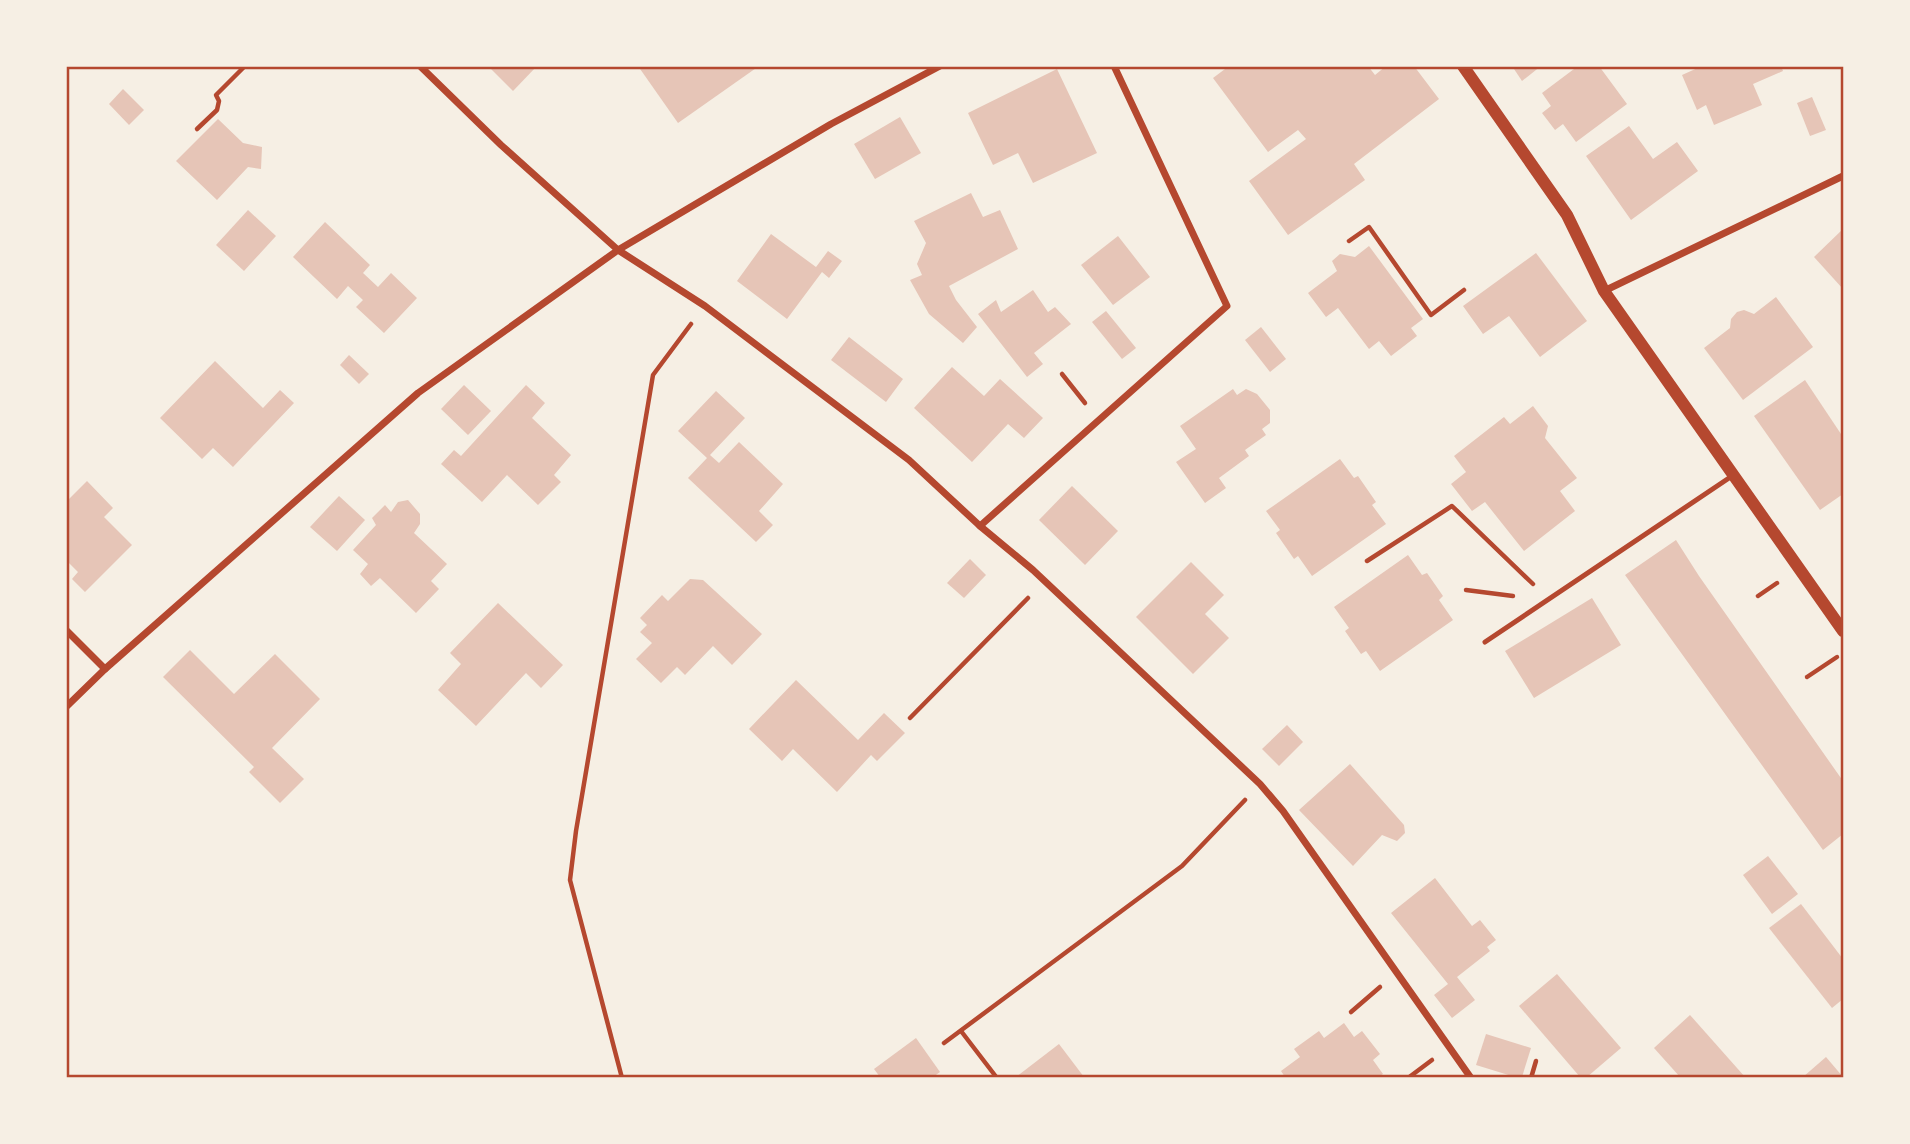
<svg xmlns="http://www.w3.org/2000/svg" width="1910" height="1144" font-family="'PT Sans',sans-serif">
<rect width="100%" height="100%" fill="#f6efe4"/>
<g fill="#e6c5b7">
<path d="M 488,66 L 537,66 L 513,91 Z"/>
<path d="M 638,66 L 759,66 L 678,123 Z"/>
<path d="M 1229,66 L 1368,66 L 1375,75 L 1386,66 L 1414,66 L 1439,99 L 1354,164 L 1365,180 L 1288,235 L 1249,181 L 1306,139 L 1298,130 L 1268,152 L 1213,78 Z"/>
<path d="M 1512,66 L 1541,66 L 1522,81 Z"/>
<path d="M 1578,66 L 1599,66 L 1627,104 L 1576,142 L 1563,124 L 1555,130 L 1542,113 L 1551,106 L 1542,93 Z"/>
<path d="M 1702,66 L 1781,66 L 1783,71 L 1753,84 L 1762,105 L 1714,125 L 1706,105 L 1697,110 L 1682,75 Z"/>
<path d="M 1057,69 L 1097,153 L 1033,183 L 1018,153 L 993,165 L 968,113 Z"/>
<path d="M 123,89 L 144,110 L 129,125 L 109,104 Z"/>
<path d="M 1812,97 L 1826,130 L 1810,136 L 1797,103 Z"/>
<path d="M 900,117 L 921,153 L 875,179 L 854,144 Z"/>
<path d="M 218,119 L 243,143 L 262,147 L 261,169 L 248,167 L 217,200 L 176,161 Z"/>
<path d="M 1629,126 L 1653,159 L 1677,142 L 1698,171 L 1631,220 L 1586,156 Z"/>
<path d="M 971,193 L 983,217 L 1000,210 L 1018,249 L 949,286 L 956,300 L 977,327 L 963,343 L 929,314 L 910,280 L 922,275 L 917,264 L 926,243 L 914,221 Z"/>
<path d="M 248,210 L 276,236 L 244,271 L 216,245 Z"/>
<path d="M 325,222 L 370,265 L 363,273 L 378,287 L 391,273 L 417,298 L 384,333 L 356,307 L 363,300 L 348,286 L 337,299 L 293,257 Z"/>
<path d="M 1843,229 L 1843,289 L 1814,257 Z"/>
<path d="M 771,234 L 816,267 L 828,251 L 842,261 L 829,278 L 822,272 L 787,319 L 737,281 Z"/>
<path d="M 1118,236 L 1150,277 L 1113,305 L 1081,265 Z"/>
<path d="M 1369,246 L 1423,319 L 1411,328 L 1417,336 L 1391,356 L 1379,341 L 1369,349 L 1338,308 L 1326,317 L 1308,293 L 1337,271 L 1332,261 L 1340,254 L 1355,257 Z"/>
<path d="M 1536,253 L 1587,321 L 1540,357 L 1509,316 L 1483,334 L 1463,306 Z"/>
<path d="M 1033,290 L 1048,312 L 1055,307 L 1071,324 L 1034,353 L 1043,364 L 1027,377 L 978,314 L 996,300 L 1001,312 Z"/>
<path d="M 1776,297 L 1813,347 L 1743,400 L 1704,348 L 1730,328 L 1731,319 L 1737,312 L 1744,310 L 1754,314 Z"/>
<path d="M 1106,311 L 1136,348 L 1122,359 L 1092,322 Z"/>
<path d="M 1261,327 L 1286,359 L 1270,372 L 1245,340 Z"/>
<path d="M 849,337 L 903,379 L 886,402 L 831,360 Z"/>
<path d="M 349,355 L 369,374 L 359,384 L 340,365 Z"/>
<path d="M 215,361 L 263,408 L 280,390 L 294,403 L 233,467 L 213,448 L 202,459 L 160,418 Z"/>
<path d="M 952,367 L 984,396 L 1000,379 L 1043,418 L 1024,438 L 1008,424 L 972,462 L 914,408 Z"/>
<path d="M 1805,380 L 1843,437 L 1843,494 L 1820,510 L 1754,416 Z"/>
<path d="M 464,385 L 491,411 L 468,435 L 441,409 Z"/>
<path d="M 526,385 L 545,403 L 532,418 L 571,455 L 554,475 L 561,482 L 538,505 L 507,475 L 482,502 L 441,464 L 454,450 L 461,456 Z"/>
<path d="M 1233,389 L 1237,395 L 1246,389 L 1257,394 L 1270,410 L 1270,423 L 1262,429 L 1266,435 L 1245,450 L 1249,456 L 1219,478 L 1226,488 L 1205,503 L 1176,462 L 1196,449 L 1180,426 Z"/>
<path d="M 716,391 L 745,418 L 710,455 L 719,463 L 739,442 L 783,484 L 759,511 L 773,525 L 756,542 L 688,478 L 707,458 L 678,431 Z"/>
<path d="M 1533,406 L 1548,426 L 1545,438 L 1577,478 L 1560,491 L 1575,511 L 1524,551 L 1485,502 L 1472,511 L 1451,484 L 1466,472 L 1454,456 L 1504,417 L 1510,424 Z"/>
<path d="M 1340,459 L 1354,478 L 1358,476 L 1376,502 L 1372,505 L 1386,524 L 1312,576 L 1298,556 L 1294,559 L 1276,533 L 1280,530 L 1266,511 Z"/>
<path d="M 87,481 L 113,508 L 104,517 L 132,545 L 85,592 L 72,579 L 78,572 L 66,560 L 66,502 Z"/>
<path d="M 1072,486 L 1118,531 L 1085,565 L 1039,520 Z"/>
<path d="M 339,496 L 365,520 L 337,551 L 310,527 Z"/>
<path d="M 408,500 L 420,514 L 420,524 L 414,533 L 447,564 L 431,581 L 439,589 L 416,613 L 380,578 L 371,586 L 360,574 L 368,564 L 353,550 L 376,525 L 372,518 L 385,505 L 391,512 L 398,502 Z"/>
<path d="M 1676,540 L 1699,576 L 1843,781 L 1843,834 L 1823,850 L 1625,575 Z"/>
<path d="M 1408,555 L 1422,575 L 1427,573 L 1443,596 L 1439,600 L 1453,620 L 1380,671 L 1366,651 L 1361,654 L 1345,631 L 1349,628 L 1334,607 Z"/>
<path d="M 970,559 L 986,575 L 964,598 L 947,583 Z"/>
<path d="M 1191,562 L 1224,595 L 1205,614 L 1229,638 L 1193,674 L 1136,617 Z"/>
<path d="M 690,579 L 703,580 L 762,634 L 732,665 L 713,646 L 685,675 L 677,667 L 661,683 L 636,659 L 652,643 L 640,632 L 647,625 L 640,618 L 662,595 L 668,601 Z"/>
<path d="M 1592,598 L 1621,645 L 1534,698 L 1505,651 Z"/>
<path d="M 498,603 L 563,665 L 541,688 L 526,673 L 476,726 L 438,690 L 461,664 L 450,653 Z"/>
<path d="M 190,650 L 234,694 L 275,654 L 320,699 L 272,748 L 304,779 L 280,803 L 249,772 L 254,767 L 163,677 Z"/>
<path d="M 796,680 L 858,740 L 884,713 L 905,733 L 877,761 L 871,755 L 837,792 L 793,749 L 782,761 L 749,729 Z"/>
<path d="M 1287,725 L 1303,742 L 1279,766 L 1262,749 Z"/>
<path d="M 1350,764 L 1404,825 L 1405,833 L 1397,841 L 1382,835 L 1353,866 L 1299,810 Z"/>
<path d="M 1768,856 L 1798,894 L 1772,914 L 1743,875 Z"/>
<path d="M 1435,878 L 1472,926 L 1480,920 L 1496,940 L 1487,947 L 1490,951 L 1457,977 L 1475,1000 L 1452,1018 L 1434,995 L 1448,984 L 1391,913 Z"/>
<path d="M 1801,904 L 1843,959 L 1843,999 L 1832,1008 L 1769,928 Z"/>
<path d="M 1557,974 L 1621,1048 L 1587,1077 L 1580,1077 L 1519,1006 Z"/>
<path d="M 1690,1015 L 1745,1077 L 1680,1077 L 1654,1048 Z"/>
<path d="M 1344,1023 L 1354,1037 L 1362,1031 L 1380,1054 L 1373,1060 L 1383,1074 L 1378,1077 L 1285,1077 L 1281,1071 L 1300,1057 L 1294,1049 L 1319,1031 L 1324,1038 Z"/>
<path d="M 1486,1034 L 1531,1048 L 1522,1077 L 1515,1077 L 1476,1065 Z"/>
<path d="M 916,1038 L 940,1072 L 933,1077 L 880,1077 L 874,1069 Z"/>
<path d="M 1059,1044 L 1084,1077 L 1016,1077 Z"/>
<path d="M 1826,1057 L 1843,1077 L 1803,1077 Z"/>
</g>
<g fill="none" stroke-linecap="round" stroke-linejoin="round">
<g stroke="#b5482f" stroke-width="4.5">
<path d="M 197,129 L 217,110 L 219,101 L 216,95 L 245,66"/>
<path d="M 1349,241 L 1369,227 L 1431,315 L 1464,290"/>
<path d="M 1062,374 L 1085,403"/>
<path d="M 1367,561 L 1452,506 L 1533,584"/>
<path d="M 1466,590 L 1513,596"/>
<path d="M 1758,596 L 1777,583"/>
<path d="M 1807,677 L 1837,657"/>
<path d="M 910,718 L 1028,598"/>
<path d="M 1351,1012 L 1380,987"/>
<path d="M 961,1031 L 997,1078"/>
<path d="M 944,1043 L 1182,866 L 1245,800"/>
<path d="M 622,1078 L 570,880 L 576,831 L 653,375 L 691,324"/>
<path d="M 1408,1078 L 1432,1060"/>
<path d="M 1531,1078 L 1536,1061"/>
</g>
<path stroke="#b5482f" stroke-width="5" d="M 1485,642 L 1732,476"/>
<g stroke="#b5482f" stroke-width="7">
<path d="M 420,66 L 501,145 L 618,250 L 705,306 L 909,460 L 980,526 L 1033,570 L 1260,784 L 1283,811 L 1471,1078"/>
<path d="M 1604,291 L 1843,176"/>
<path d="M 980,526 L 1227,306 L 1114,66"/>
<path d="M 66,630 L 105,669 L 418,393 L 618,250 L 831,124 L 940,66"/>
<path d="M 66,707 L 105,669"/>
</g>
<path stroke="#b5482f" stroke-width="12" d="M 1463,66 L 1567,215 L 1604,291 L 1843,631"/>
</g>
<rect width="1910" height="1144" fill="none" stroke="#f6efe4" stroke-width="136"/>
<rect x="68" y="68" width="1774" height="1008" fill="none" stroke="#b5482f" stroke-width="2.5"/>
</svg>
